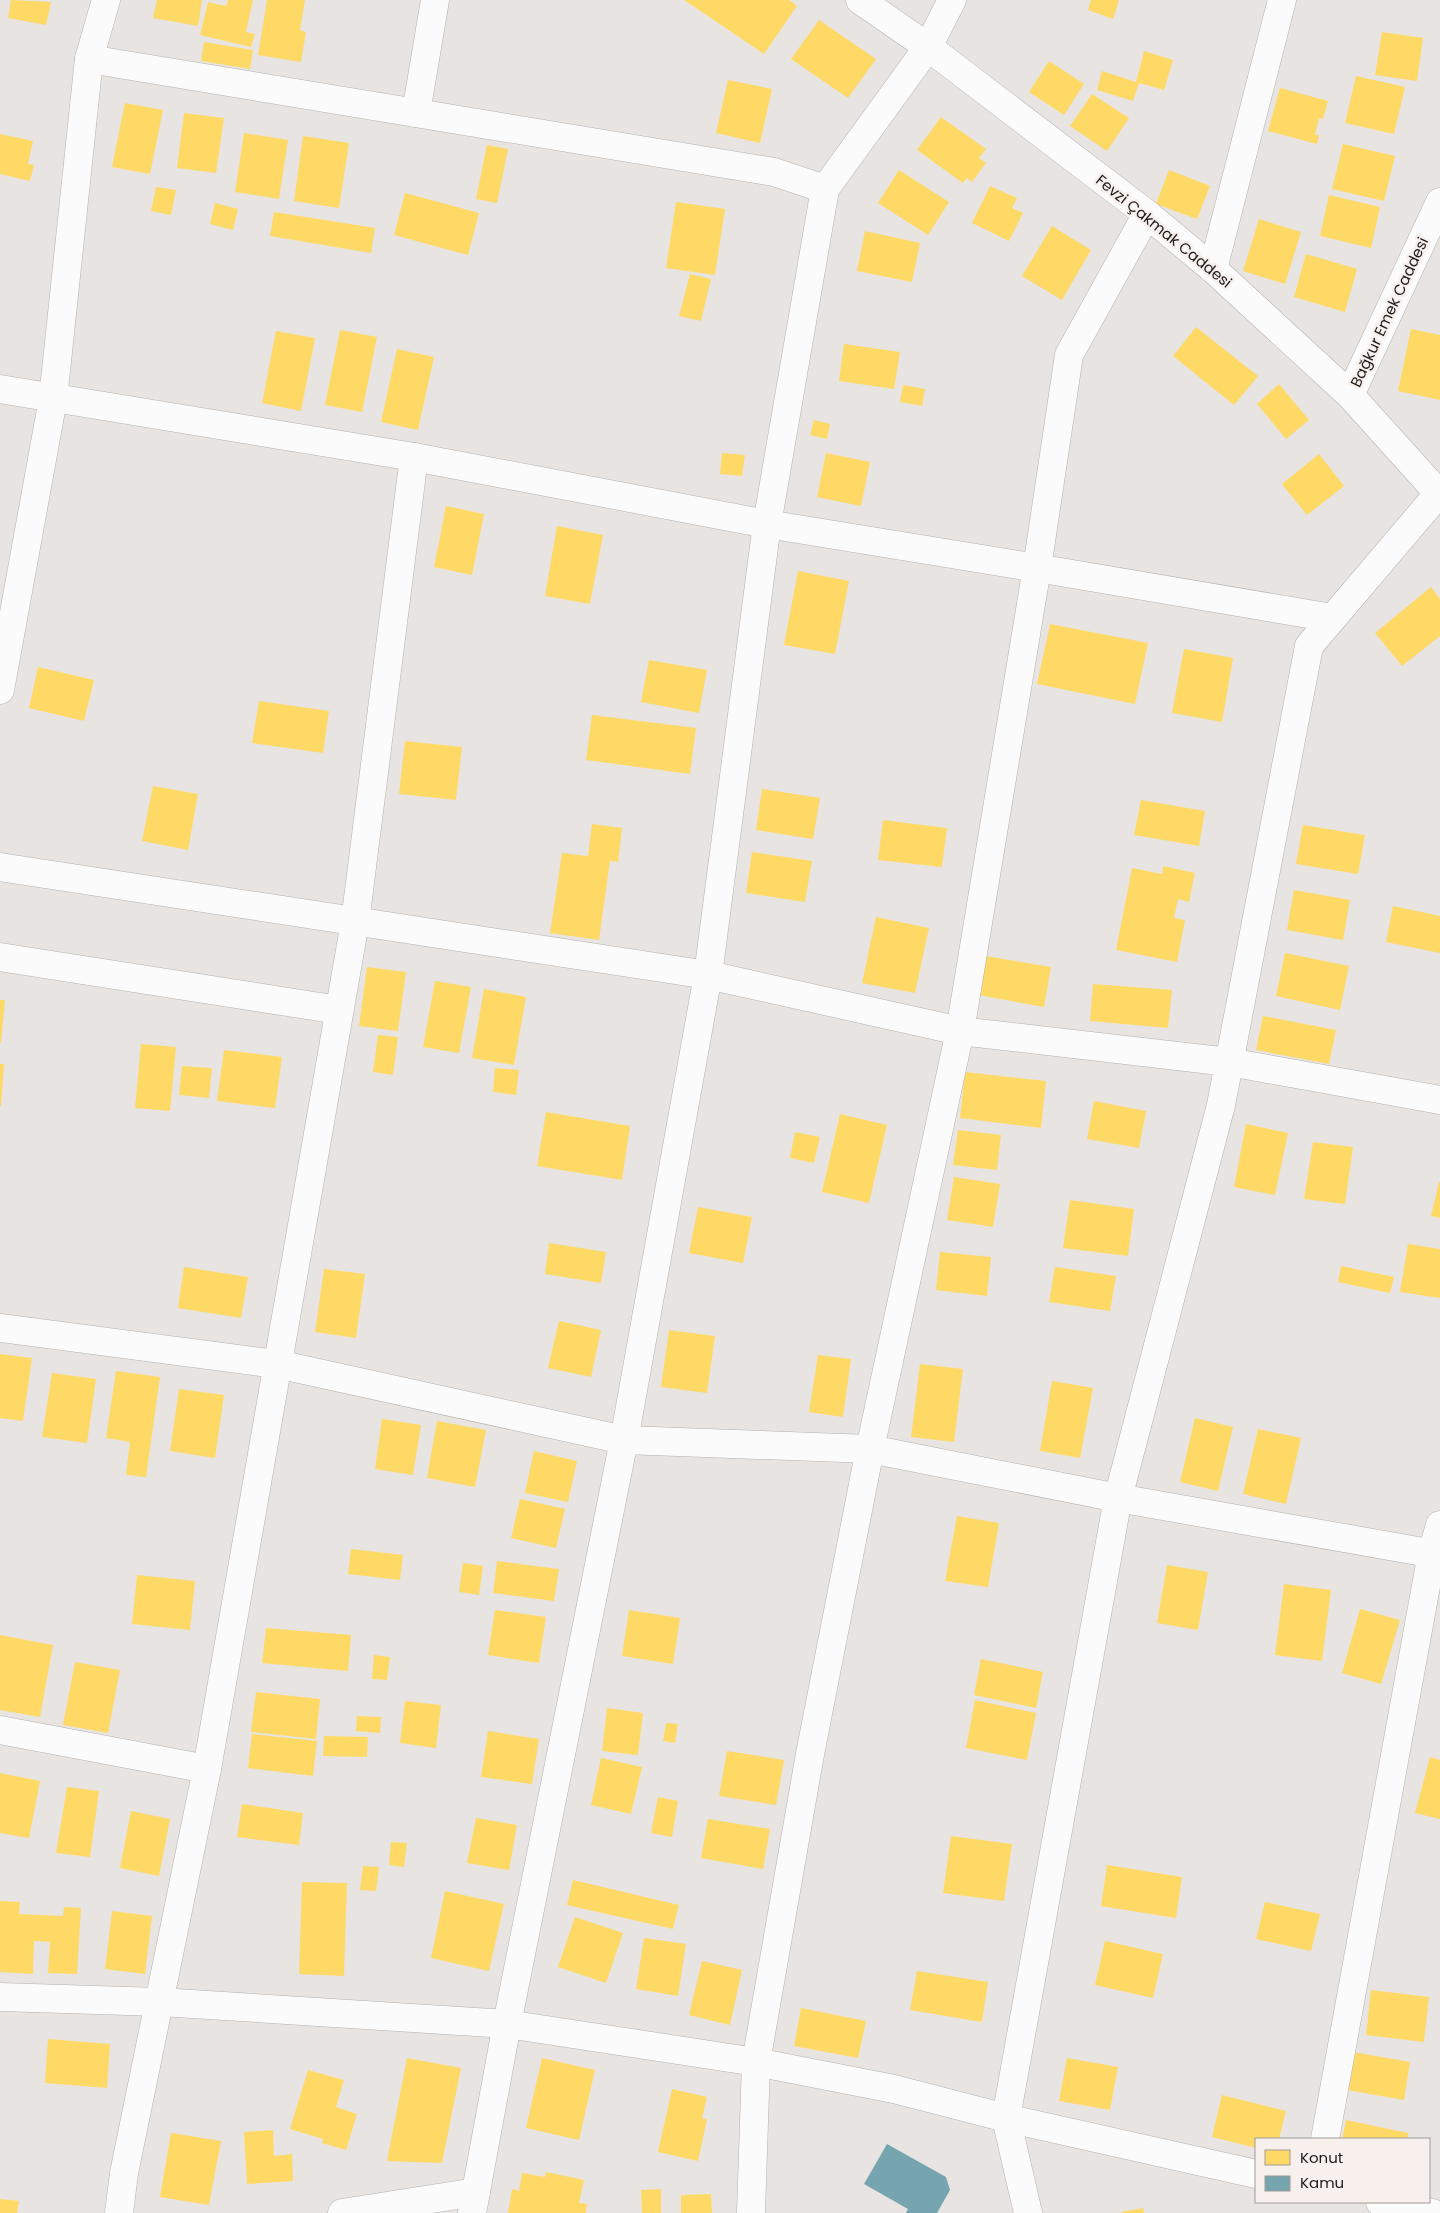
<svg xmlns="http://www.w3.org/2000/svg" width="1440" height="2213" font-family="Poppins,sans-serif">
<rect width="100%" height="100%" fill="#e7e4e2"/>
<g fill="#ffd966">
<path d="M 11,0 L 51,2 L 46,25 L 8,18 Z"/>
<path d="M 157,0 L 202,0 L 198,26 L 153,18 Z"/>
<path d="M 228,0 L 253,0 L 246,32 L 255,34 L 251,47 L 200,35 L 208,2 L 226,6 Z"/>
<path d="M 267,0 L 305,0 L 300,30 L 306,32 L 301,62 L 258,55 Z"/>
<path d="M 684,0 L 789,0 L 797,6 L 764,54 Z"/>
<path d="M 1091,0 L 1119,0 L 1113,19 L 1088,10 Z"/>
<path d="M 819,20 L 876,59 L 848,98 L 791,59 Z"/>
<path d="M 1382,32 L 1423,38 L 1417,81 L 1375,75 Z"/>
<path d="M 204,42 L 253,50 L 250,69 L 201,61 Z"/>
<path d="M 1144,51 L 1173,60 L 1164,90 L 1139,83 L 1133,101 L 1097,90 L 1102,71 L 1136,82 Z"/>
<path d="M 1049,61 L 1084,84 L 1064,115 L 1029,92 Z"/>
<path d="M 1356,76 L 1405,87 L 1394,134 L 1345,123 Z"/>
<path d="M 728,80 L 772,89 L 760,143 L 716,133 Z"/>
<path d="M 1280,88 L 1328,101 L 1323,119 L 1319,118 L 1315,135 L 1319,135 L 1317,144 L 1268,131 Z"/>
<path d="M 1092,94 L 1129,118 L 1107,151 L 1070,126 Z"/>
<path d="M 125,103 L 163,110 L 150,174 L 112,167 Z"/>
<path d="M 184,113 L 224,118 L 216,173 L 177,168 Z"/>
<path d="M 941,117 L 986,149 L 979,158 L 986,163 L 972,182 L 967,178 L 963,183 L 917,150 Z"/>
<path d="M 244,133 L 288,140 L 279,199 L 235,192 Z"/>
<path d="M 0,134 L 33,141 L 28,164 L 34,165 L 30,181 L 0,174 Z"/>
<path d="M 303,136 L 349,143 L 339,208 L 294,201 Z"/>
<path d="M 1343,144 L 1395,156 L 1384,201 L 1332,189 Z"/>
<path d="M 487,145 L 508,149 L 497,203 L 476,199 Z"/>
<path d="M 899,170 L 949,202 L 928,235 L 878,203 Z"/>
<path d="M 1169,170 L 1210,186 L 1197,219 L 1156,204 Z"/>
<path d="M 990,186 L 1017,198 L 1012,208 L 1023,213 L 1009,241 L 972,223 Z"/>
<path d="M 156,187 L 176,190 L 171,215 L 151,211 Z"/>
<path d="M 405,193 L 479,213 L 468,255 L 394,235 Z"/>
<path d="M 1329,195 L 1380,207 L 1371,248 L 1320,236 Z"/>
<path d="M 676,202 L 725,209 L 715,275 L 666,268 Z"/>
<path d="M 215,203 L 238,209 L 233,230 L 210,224 Z"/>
<path d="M 274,212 L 375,228 L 371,253 L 270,236 Z"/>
<path d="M 1259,219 L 1301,232 L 1285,284 L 1243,271 Z"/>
<path d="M 1052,226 L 1091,250 L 1062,300 L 1022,276 Z"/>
<path d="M 865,231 L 920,243 L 912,282 L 857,271 Z"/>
<path d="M 1306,254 L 1357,269 L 1345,312 L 1294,297 Z"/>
<path d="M 690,274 L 711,279 L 701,321 L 679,316 Z"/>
<path d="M 1196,327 L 1258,376 L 1234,405 L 1173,356 Z"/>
<path d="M 1411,329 L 1440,335 L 1440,400 L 1398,391 Z"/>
<path d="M 340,330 L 377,337 L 362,412 L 325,405 Z"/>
<path d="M 276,331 L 315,338 L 301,411 L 262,403 Z"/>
<path d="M 844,344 L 900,352 L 894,389 L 839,381 Z"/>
<path d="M 397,349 L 434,357 L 418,430 L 381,422 Z"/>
<path d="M 1279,384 L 1309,420 L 1286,439 L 1257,404 Z"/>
<path d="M 903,385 L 925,389 L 922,406 L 900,402 Z"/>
<path d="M 814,420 L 830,424 L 827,439 L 810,435 Z"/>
<path d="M 722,453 L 745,455 L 742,476 L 720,474 Z"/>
<path d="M 826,453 L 870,462 L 861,506 L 817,497 Z"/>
<path d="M 1319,454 L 1344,486 L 1307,515 L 1282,484 Z"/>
<path d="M 446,506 L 484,514 L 472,575 L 434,567 Z"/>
<path d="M 557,526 L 603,535 L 590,604 L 545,596 Z"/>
<path d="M 798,571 L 849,581 L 835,654 L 784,645 Z"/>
<path d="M 1431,587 L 1440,599 L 1440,636 L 1402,666 L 1375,633 Z"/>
<path d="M 1050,624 L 1148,643 L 1135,704 L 1037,684 Z"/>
<path d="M 1184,649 L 1233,658 L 1222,722 L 1172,713 Z"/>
<path d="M 649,660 L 707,670 L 699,713 L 641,702 Z"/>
<path d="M 38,667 L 94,680 L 84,721 L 29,708 Z"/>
<path d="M 259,701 L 329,711 L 323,753 L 252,743 Z"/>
<path d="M 592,715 L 696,728 L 690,774 L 586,760 Z"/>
<path d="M 405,741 L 462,747 L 456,800 L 399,794 Z"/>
<path d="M 153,786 L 198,794 L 188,850 L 142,841 Z"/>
<path d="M 762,789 L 820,798 L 813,839 L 756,830 Z"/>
<path d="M 1141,800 L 1205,811 L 1199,846 L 1134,835 Z"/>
<path d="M 883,820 L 947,828 L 942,867 L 878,860 Z"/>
<path d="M 592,824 L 622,828 L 618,862 L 610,861 L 599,940 L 550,933 L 562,853 L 588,856 Z"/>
<path d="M 1303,825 L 1365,835 L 1358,874 L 1296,864 Z"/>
<path d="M 752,852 L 812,861 L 805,902 L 746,893 Z"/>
<path d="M 1163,866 L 1195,873 L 1189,902 L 1178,899 L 1174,918 L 1185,920 L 1177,962 L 1116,950 L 1132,868 L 1162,874 Z"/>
<path d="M 1294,890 L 1350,900 L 1343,940 L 1287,930 Z"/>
<path d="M 1393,906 L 1440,916 L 1440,953 L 1386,942 Z"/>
<path d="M 876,917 L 929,928 L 915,993 L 862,983 Z"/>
<path d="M 1285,953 L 1349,966 L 1340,1010 L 1276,996 Z"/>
<path d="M 986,956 L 1051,967 L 1044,1007 L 978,995 Z"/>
<path d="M 367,967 L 406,972 L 398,1031 L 359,1026 Z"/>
<path d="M 435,981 L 471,987 L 459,1053 L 423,1047 Z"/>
<path d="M 1093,984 L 1172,990 L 1168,1028 L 1090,1021 Z"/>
<path d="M 484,989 L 526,997 L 514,1065 L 472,1058 Z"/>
<path d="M 0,1000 L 5,1000 L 1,1043 L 0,1043 Z"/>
<path d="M 1263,1016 L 1336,1030 L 1329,1064 L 1256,1050 Z"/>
<path d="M 378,1035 L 398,1037 L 393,1075 L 373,1072 Z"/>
<path d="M 141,1044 L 176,1047 L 170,1111 L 135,1108 Z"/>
<path d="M 224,1050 L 282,1057 L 275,1108 L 217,1101 Z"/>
<path d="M 0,1064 L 4,1064 L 1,1106 L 0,1106 Z"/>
<path d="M 182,1066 L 212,1068 L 209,1098 L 179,1095 Z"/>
<path d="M 495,1068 L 519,1070 L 516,1095 L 493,1092 Z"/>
<path d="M 965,1072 L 1046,1081 L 1041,1128 L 960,1118 Z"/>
<path d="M 1094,1101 L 1146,1111 L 1139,1148 L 1087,1139 Z"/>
<path d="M 546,1112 L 630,1126 L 622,1180 L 537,1166 Z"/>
<path d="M 840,1114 L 887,1125 L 869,1203 L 822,1192 Z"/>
<path d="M 1246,1124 L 1288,1133 L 1275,1195 L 1234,1187 Z"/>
<path d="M 958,1130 L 1001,1135 L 997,1170 L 953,1165 Z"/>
<path d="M 795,1132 L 820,1137 L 814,1163 L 790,1158 Z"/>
<path d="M 1313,1142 L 1353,1147 L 1345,1204 L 1304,1199 Z"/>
<path d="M 954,1177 L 1000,1184 L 993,1227 L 947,1220 Z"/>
<path d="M 1439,1182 L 1440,1182 L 1440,1218 L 1431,1216 Z"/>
<path d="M 1070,1200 L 1134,1209 L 1128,1256 L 1063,1248 Z"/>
<path d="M 698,1207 L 752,1217 L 743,1263 L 689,1253 Z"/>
<path d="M 549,1243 L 606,1252 L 601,1283 L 545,1274 Z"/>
<path d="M 1408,1244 L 1440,1249 L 1440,1298 L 1400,1292 Z"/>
<path d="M 940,1252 L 991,1257 L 987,1296 L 936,1290 Z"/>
<path d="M 1341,1266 L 1394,1277 L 1390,1293 L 1338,1282 Z"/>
<path d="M 184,1267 L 248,1277 L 241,1318 L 178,1308 Z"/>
<path d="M 1055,1267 L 1116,1276 L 1110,1311 L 1049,1302 Z"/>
<path d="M 324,1269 L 365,1274 L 356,1338 L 315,1332 Z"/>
<path d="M 559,1321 L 601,1330 L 591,1377 L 548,1368 Z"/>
<path d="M 669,1330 L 715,1336 L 707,1393 L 661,1387 Z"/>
<path d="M 0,1354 L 32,1358 L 23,1421 L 0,1418 Z"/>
<path d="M 818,1355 L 851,1359 L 843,1417 L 809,1412 Z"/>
<path d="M 920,1364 L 963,1369 L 954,1442 L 911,1437 Z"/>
<path d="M 116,1371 L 160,1377 L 146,1477 L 126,1475 L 130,1442 L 106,1438 Z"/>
<path d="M 52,1373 L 96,1379 L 87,1443 L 42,1437 Z"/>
<path d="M 1052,1381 L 1093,1388 L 1080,1458 L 1040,1451 Z"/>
<path d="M 179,1389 L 224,1395 L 215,1458 L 170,1451 Z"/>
<path d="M 1195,1418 L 1233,1427 L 1218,1491 L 1180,1482 Z"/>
<path d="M 382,1419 L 421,1425 L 413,1475 L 375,1469 Z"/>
<path d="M 437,1421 L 486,1430 L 475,1487 L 427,1478 Z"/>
<path d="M 1258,1429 L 1301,1438 L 1286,1504 L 1243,1494 Z"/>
<path d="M 534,1451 L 577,1461 L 568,1502 L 525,1493 Z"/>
<path d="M 520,1499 L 565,1509 L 556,1548 L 511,1538 Z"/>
<path d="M 957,1516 L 999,1523 L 988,1587 L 945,1581 Z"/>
<path d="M 351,1549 L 403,1555 L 400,1580 L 348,1574 Z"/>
<path d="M 497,1561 L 559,1569 L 554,1601 L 493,1593 Z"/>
<path d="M 463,1563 L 483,1566 L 479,1595 L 459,1592 Z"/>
<path d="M 1167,1565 L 1208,1572 L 1198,1630 L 1157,1623 Z"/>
<path d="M 137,1575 L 195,1581 L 190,1630 L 132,1624 Z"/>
<path d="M 1284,1584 L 1331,1590 L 1322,1661 L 1275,1655 Z"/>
<path d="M 1360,1609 L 1400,1620 L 1381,1684 L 1342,1673 Z"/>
<path d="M 495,1610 L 546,1617 L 539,1663 L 488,1655 Z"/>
<path d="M 629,1610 L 680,1618 L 673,1664 L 622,1656 Z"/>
<path d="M 266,1628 L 351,1635 L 348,1671 L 262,1663 Z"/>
<path d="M 0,1635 L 53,1645 L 40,1717 L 0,1710 Z"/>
<path d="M 374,1655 L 390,1657 L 387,1680 L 372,1679 Z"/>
<path d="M 981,1659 L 1043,1672 L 1036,1708 L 974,1695 Z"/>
<path d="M 75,1662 L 120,1670 L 108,1733 L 63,1725 Z"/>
<path d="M 256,1692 L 320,1699 L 316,1739 L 251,1732 Z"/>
<path d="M 975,1700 L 1036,1713 L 1027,1760 L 966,1748 Z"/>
<path d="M 405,1701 L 441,1705 L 436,1748 L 400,1743 Z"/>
<path d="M 607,1708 L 643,1713 L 638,1755 L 602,1751 Z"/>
<path d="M 357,1716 L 381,1717 L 380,1733 L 356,1731 Z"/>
<path d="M 666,1723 L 678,1724 L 675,1743 L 663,1741 Z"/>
<path d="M 488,1731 L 539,1739 L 532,1784 L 481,1777 Z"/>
<path d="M 252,1734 L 317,1741 L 313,1776 L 248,1768 Z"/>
<path d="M 324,1736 L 368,1737 L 367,1757 L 323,1756 Z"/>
<path d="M 727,1751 L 784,1760 L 776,1805 L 719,1796 Z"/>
<path d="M 1430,1757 L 1440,1760 L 1440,1819 L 1415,1813 Z"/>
<path d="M 601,1758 L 642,1767 L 631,1814 L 591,1805 Z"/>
<path d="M 0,1773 L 40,1781 L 29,1838 L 0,1833 Z"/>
<path d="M 67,1787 L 99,1791 L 90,1857 L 56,1853 Z"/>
<path d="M 658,1797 L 678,1801 L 672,1837 L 651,1833 Z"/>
<path d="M 242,1804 L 303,1813 L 299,1845 L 237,1837 Z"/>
<path d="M 131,1811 L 170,1819 L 159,1876 L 120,1868 Z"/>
<path d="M 476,1818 L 517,1825 L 509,1870 L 467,1863 Z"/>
<path d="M 708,1819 L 770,1829 L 763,1869 L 701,1858 Z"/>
<path d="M 951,1836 L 1012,1844 L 1004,1901 L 943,1893 Z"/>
<path d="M 391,1842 L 407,1843 L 404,1867 L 389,1865 Z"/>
<path d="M 1107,1865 L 1182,1877 L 1176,1918 L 1101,1906 Z"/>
<path d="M 363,1866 L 379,1867 L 376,1891 L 360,1890 Z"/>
<path d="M 573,1880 L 679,1905 L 673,1929 L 567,1905 Z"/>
<path d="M 302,1882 L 347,1883 L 344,1976 L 299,1974 Z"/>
<path d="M 445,1891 L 504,1904 L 489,1971 L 431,1958 Z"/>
<path d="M 0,1901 L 20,1902 L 19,1914 L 63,1916 L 64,1907 L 81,1908 L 77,1974 L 48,1973 L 50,1942 L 34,1941 L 33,1974 L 0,1972 Z"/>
<path d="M 1265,1902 L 1320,1914 L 1311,1951 L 1256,1939 Z"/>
<path d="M 112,1911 L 152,1916 L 145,1974 L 105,1969 Z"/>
<path d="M 575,1917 L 623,1933 L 606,1983 L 558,1967 Z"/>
<path d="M 644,1938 L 686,1944 L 678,1996 L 636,1989 Z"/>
<path d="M 1105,1941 L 1163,1954 L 1153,1998 L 1095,1985 Z"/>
<path d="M 702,1961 L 742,1970 L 730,2025 L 689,2015 Z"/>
<path d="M 917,1971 L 988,1982 L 982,2022 L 910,2010 Z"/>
<path d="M 1371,1990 L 1429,1997 L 1424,2042 L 1366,2035 Z"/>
<path d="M 801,2008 L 866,2021 L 858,2058 L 794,2046 Z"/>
<path d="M 48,2039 L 110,2044 L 107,2088 L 45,2083 Z"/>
<path d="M 1353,2052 L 1410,2062 L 1404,2100 L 1347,2090 Z"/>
<path d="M 407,2058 L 461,2068 L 442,2163 L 387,2161 Z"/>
<path d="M 542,2058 L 595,2070 L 579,2140 L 526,2128 Z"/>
<path d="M 1067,2058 L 1118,2067 L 1110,2110 L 1059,2101 Z"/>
<path d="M 308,2070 L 344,2080 L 336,2107 L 357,2114 L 346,2150 L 322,2143 L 323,2139 L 290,2129 Z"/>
<path d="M 672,2089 L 707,2097 L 702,2118 L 707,2119 L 698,2161 L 658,2152 Z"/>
<path d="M 1222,2095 L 1286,2111 L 1279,2139 L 1256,2139 L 1256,2148 L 1212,2137 Z"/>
<path d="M 1346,2120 L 1408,2133 L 1407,2139 L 1342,2139 Z"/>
<path d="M 273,2130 L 274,2156 L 292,2154 L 293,2181 L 247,2184 L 244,2132 Z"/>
<path d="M 171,2133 L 221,2141 L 209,2205 L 160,2197 Z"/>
<path d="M 546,2172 L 584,2180 L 579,2203 L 587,2204 L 586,2213 L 508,2213 L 512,2189 L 519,2191 L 522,2173 L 545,2177 Z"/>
<path d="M 661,2189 L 661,2213 L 642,2213 L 641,2190 Z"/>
<path d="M 711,2194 L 712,2213 L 681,2213 L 681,2195 Z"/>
<path d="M 0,2199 L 19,2201 L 17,2213 L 0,2213 Z"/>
<path d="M 1143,2208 L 1144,2213 L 1121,2213 L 1121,2212 Z"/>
</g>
<path fill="#76a5af" d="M 887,2144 L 946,2177 L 950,2190 L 937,2213 L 906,2213 L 908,2209 L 864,2184 Z"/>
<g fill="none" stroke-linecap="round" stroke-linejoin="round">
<g stroke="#b4b2b0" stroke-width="29">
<g id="minor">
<path d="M 89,59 L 774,172 L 825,189"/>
<path d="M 416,113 L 435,0"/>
<path d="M 1213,269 L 1282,0"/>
<path d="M 0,389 L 414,457 L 767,524 L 1037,568 L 1332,618"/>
<path d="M 1350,395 L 1440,202"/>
<path d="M 0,690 L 53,399 L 89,59 L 106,0"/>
<path d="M 0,867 L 708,975 L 960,1031 L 1229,1062 L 1440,1100"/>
<path d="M 0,957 L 339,1010"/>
<path d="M 0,1328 L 277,1364 L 624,1440 L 870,1449 L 1118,1498 L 1440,1555"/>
<path d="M 0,1730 L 207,1769"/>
<path d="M 0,1997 L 160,2002 L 507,2024 L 756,2062 L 894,2089 L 1006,2118 L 1256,2174"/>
<path d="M 1325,2139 L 1432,1553 L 1440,1525"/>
<path d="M 1380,2202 L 1432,2213"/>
<path d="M 119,2213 L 124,2173 L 207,1769 L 355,922 L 414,457"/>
<path d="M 342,2213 L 476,2192"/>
<path d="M 472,2213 L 507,2024 L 624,1440 L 708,975 L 767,524 L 825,189 L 928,47 L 952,0"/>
<path d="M 751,2213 L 756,2062 L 810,1754 L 870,1449 L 960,1031 L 1037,568 L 1069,355 L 1147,214"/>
<path d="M 1028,2213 L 1006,2118 L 1118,1498 L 1221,1105 L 1309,646 L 1439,493"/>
</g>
</g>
<g stroke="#b4b2b0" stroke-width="29">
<path id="major" d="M 860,0 L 928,47 L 1147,214 L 1213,269 L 1350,395 L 1440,495"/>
</g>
<use href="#minor" stroke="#fbfbfb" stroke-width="28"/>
<use href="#major" stroke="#fbfbfb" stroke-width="28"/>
</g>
<g text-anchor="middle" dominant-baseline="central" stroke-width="5" stroke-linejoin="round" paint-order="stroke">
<g font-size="15" fill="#1e1b1a" stroke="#f7f0ec">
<text transform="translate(1164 231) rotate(39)">Fevzi Çakmak Caddesi</text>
<text transform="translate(1389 312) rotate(-65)">Bağkur Emek Caddesi</text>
</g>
</g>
<rect x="1255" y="2138" width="175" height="65" fill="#f7f0ec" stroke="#a09b98"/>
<rect x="1265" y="2150" width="25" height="15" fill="#ffd966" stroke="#a09b98"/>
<text x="1300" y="2163" font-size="15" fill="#1e1b1a">Konut</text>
<rect x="1265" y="2176" width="25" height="15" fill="#76a5af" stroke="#a09b98"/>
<text x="1300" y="2188" font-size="15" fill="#1e1b1a">Kamu</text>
</svg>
